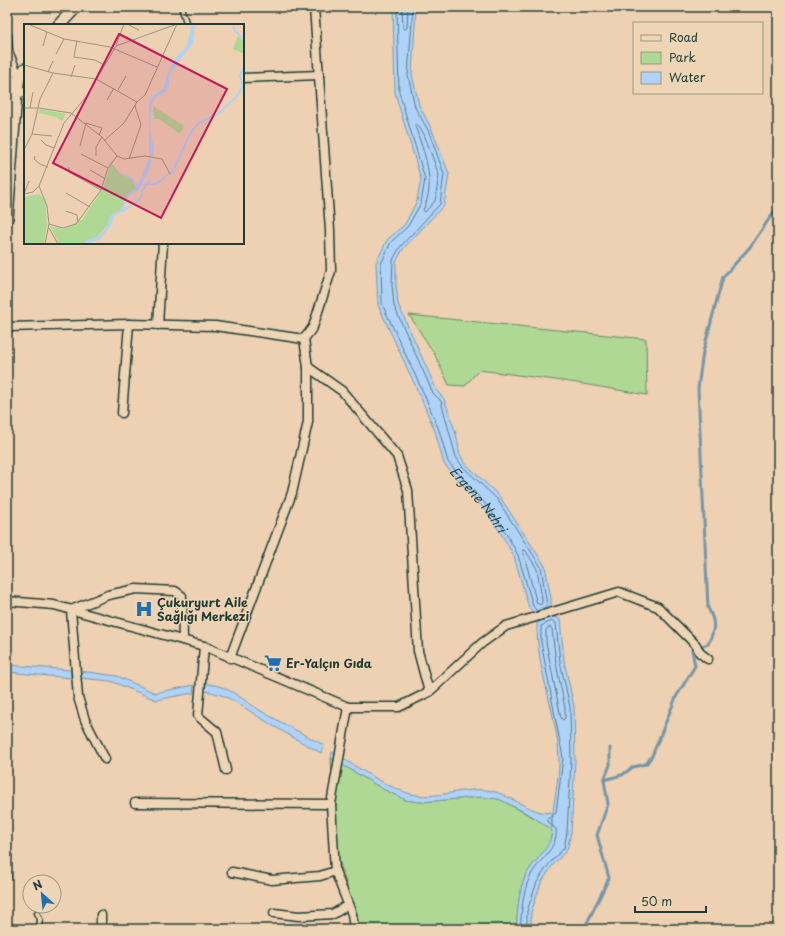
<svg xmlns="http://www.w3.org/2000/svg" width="785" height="936" font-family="'Playpen Sans',sans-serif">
<rect width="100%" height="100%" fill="#eed0b2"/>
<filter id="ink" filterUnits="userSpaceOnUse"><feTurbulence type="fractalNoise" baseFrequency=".025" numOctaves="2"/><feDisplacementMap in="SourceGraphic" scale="8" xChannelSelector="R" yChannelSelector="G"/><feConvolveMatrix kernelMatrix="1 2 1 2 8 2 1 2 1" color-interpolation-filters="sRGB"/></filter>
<g filter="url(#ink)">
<g fill="#afd895" stroke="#678a64">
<path d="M 409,315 L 646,339 L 647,395 L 571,382 L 479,370 L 465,386 L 449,385 L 434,353 Z"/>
<path d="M 331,758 L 383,789 L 406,800 L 421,802 L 480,797 L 499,799 L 540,821 L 552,830 C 553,848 534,860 526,875 C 518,891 518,911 516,929 L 360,929 L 335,847 Z"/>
</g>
<g fill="#afd3f8" stroke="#7597aa">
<path d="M 393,7 L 416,7 L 412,74 L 419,105 L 432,130 L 449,174 L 444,205 L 403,249 L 396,262 L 396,285 L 398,304 L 437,391 L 444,399 L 456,434 L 460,455 L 465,463 L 500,497 L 545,566 L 551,598 L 551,610 L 535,616 L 529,608 L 514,556 L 502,535 L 487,512 L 444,464 L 435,431 L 420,396 L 378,305 L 376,263 L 387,240 L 405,224 L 417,201 L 421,179 L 395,93 Z"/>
<path d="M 552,616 L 560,619 L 564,661 L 574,707 L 575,761 L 571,832 L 567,850 L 552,866 L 541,883 L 531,912 L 531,929 L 516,929 C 518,911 518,891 526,875 C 534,860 552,848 552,830 L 532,816 L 499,799 L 480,797 L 421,802 L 406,800 L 383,789 L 331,758 L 332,752 C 356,766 381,784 407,793 C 435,802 464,785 492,791 C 508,794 537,817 551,812 L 552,828 C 552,805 560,779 559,758 C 557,712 536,669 537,623 Z"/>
<path d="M 7,665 L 71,670 L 71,678 L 7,672 Z"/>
<path d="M 80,671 L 117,676 L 155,693 L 194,685 L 193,693 L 156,700 L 111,681 L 80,678 Z"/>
<path d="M 204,684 C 228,684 242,700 261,711 C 282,723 303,734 324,745 L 321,753 C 300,741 279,730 259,717 C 240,705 226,693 203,691 Z"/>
</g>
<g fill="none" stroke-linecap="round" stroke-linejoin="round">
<g stroke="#597982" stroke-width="1">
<path id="s1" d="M 397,7 L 399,92 L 425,179 L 421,203 L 408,226 L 391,242 L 381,264 L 382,304 L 424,394 L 439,430 L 448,462 L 490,509 L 506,533 L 518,555 L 533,606 L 537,611 L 547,606 L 541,567 L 497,499 L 462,466 L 456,457 L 441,401 L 433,393 L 394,306 L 392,285 L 393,260 L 400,247 L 440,204 L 444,174 L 429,132 L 415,107 L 408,75 L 413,7"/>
<path d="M 402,7 L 403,28 L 405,29 L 407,28 L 408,7"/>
<path d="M 417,124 L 424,134 L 439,175 L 435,201 L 425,212 L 423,210 C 437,182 424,153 415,126 Z"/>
<path d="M 523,550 L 526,551 L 537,569 L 542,599 L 542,603 L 540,605 L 537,603 Z"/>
<path d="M 550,627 L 552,629 L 556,663 L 565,708 L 565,718 L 563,720 L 561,718 L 546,642 L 546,630 Z"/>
<path d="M 520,929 C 522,911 522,893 530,877 C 537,861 559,848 556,829 L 546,820 L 556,813 L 563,758 L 541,642 L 541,626 L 552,621 L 556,623 L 560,662 L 570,707 L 571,761 L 567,832 L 564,848 L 549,864 L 537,882 L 527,911 L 527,929"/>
</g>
<g stroke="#7597aa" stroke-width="3">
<path d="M 604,780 L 622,775 L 633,767 L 646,764 L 652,756 L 676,697 L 695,666 L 692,650 L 708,644 C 715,630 716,622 708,608 L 698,388 L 703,352 L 723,277 L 750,247 L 778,206"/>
<path d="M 584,929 L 609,878 L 597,835 L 608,804 L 604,780 L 610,765 L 610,748"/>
</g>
<g stroke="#1f3d34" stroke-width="7">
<g id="lane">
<path d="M 182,10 L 187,25"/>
<path d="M 7,865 L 8,877"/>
<path d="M 37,913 L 40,919 L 39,929"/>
</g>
</g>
<g stroke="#1f3d34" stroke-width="11">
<g id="street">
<path d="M 7,35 L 8,51 L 19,78"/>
<path d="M 243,78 L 319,75"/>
<path d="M 7,95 L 25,92"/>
<path d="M 158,325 L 163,243"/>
<path d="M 7,327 L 129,324 L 215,326 L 304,339"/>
<path d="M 308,367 L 342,391 L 397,456 L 408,490 L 418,651 L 429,692"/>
<path d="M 122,413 L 129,324"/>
<path d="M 7,601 L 54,605 L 204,646 L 348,707 L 399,707 L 429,692 L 482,643 L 506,626 L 619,592 L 658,607 L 696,645 L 700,653 L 708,659"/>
<path d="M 204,646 L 198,716 L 217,732 L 226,770"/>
<path d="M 230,658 L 292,493 L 308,422 L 308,367 L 304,339 L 313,327 L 331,271 L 330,230 L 314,7"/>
<path d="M 348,707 L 331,804 L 335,871 L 352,914 L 354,929"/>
<path d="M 105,759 L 85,720 L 78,697 L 71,610 L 108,595 L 136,589 L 175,591 L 182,596 L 183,640"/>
<path d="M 135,803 L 331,804"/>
<path d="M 232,872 L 272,880 L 320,876 L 335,871"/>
<path d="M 274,913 L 299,916 L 333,914 L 348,905"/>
<path d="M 101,915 L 101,929"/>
</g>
</g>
<g stroke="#1f3d34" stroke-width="14">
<g id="secondary">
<path d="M 59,25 L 76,7"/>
<path d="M 7,219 L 16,94 L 19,78 L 25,69"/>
</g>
</g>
<use href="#lane" stroke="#eed5b6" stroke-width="4"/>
<use href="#street" stroke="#eed5b6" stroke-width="8"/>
<use href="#secondary" stroke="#eed5b6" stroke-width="11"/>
</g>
</g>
<defs>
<g id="hospital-bare" transform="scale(1.38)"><path d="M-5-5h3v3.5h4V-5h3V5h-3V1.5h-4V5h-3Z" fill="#1f6fb2" stroke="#eed5b6" stroke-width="2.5" paint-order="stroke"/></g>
<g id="supermarket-bare" transform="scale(1.38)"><path d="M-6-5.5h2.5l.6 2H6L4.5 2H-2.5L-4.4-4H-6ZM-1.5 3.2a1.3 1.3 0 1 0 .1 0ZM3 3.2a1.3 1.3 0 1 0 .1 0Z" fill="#1f6fb2" stroke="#eed5b6" stroke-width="2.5" paint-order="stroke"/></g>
</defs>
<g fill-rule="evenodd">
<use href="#hospital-bare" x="144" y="609"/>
<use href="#supermarket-bare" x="273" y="663"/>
</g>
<g text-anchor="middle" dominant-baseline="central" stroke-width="3" stroke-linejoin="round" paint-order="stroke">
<g font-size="12" font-weight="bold" fill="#1f3d34" stroke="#eed5b6" text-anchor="start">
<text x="157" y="602">Çukuryurt Aile<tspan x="157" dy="14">Sağlığı Merkezi</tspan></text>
<text x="286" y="663">Er-Yalçın Gıda</text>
</g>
<g font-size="13" font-style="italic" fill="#2d4c48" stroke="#eed5b6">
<text stroke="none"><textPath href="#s1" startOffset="534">Ergene Nehri</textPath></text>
</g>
</g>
<g transform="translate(24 24)">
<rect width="220" height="220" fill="#eed0b2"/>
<path d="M 214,12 L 220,17 L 220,30 L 209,25 ZM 129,82 L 160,102 L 156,110 L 135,95 L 130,95 ZM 16,85 L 42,90 L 38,97 L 32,93 L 15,89 ZM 87,138 L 95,149 L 108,155 L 112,164 L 104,170 L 97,186 L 86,192 L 84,201 L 73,213 L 59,220 L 35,220 L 26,202 L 40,205 L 59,195 L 79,164 ZM 15,170 L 21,176 L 23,202 L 20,220 L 3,220 L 0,218 L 0,173 Z" fill="#afd895"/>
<path d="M 168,0 L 171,0 L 169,19 L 146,49 L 144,66 L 131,74 L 128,80 L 126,105 L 130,126 L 128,133 L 125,132 L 125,79 L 128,73 L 140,64 L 143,51 L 150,36 L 163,22 ZM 125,134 L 128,135 L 124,148 L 115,165 L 104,173 L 99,187 L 90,192 L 87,202 L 75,216 L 59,220 L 63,216 L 75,212 L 84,202 L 86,192 L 97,186 L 104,170 L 113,163 L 107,155 L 95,149 L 87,138 L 95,148 L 107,153 L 114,161 Z" fill="#afd3f8"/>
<path fill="none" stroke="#afd3f8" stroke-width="2" d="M 209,0 L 211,7 L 220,15M 123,160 L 132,160 L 149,147 L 167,108 L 175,99 L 194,90 L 213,72 L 219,62 L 216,52 L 220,43M 98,188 L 117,174 L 118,167 L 126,156"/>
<path fill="none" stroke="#9b9580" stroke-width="1" d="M 4,0 L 40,15 L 86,23 L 133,43M 103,0 L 115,6M 53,16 L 50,33 L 71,36 L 80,41M 92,21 L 100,0M 19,22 L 23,8M 32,30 L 40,15M 0,41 L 29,49 L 72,55 L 113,78M 24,48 L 29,37M 47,53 L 51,41M 94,66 L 102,52M 83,76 L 90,64M 0,84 L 15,84 L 47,89 L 78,113 L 93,132 L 100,135 L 121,132 L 138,135 L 146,150M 6,84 L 9,68M 8,110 L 28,112M 17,116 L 22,121 L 30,124M 80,117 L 100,99 L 113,78 L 121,71 L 153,0M 56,122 L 62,99 L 78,104 L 75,111M 0,126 L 8,110 L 16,75 L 29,49M 57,130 L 84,144M 11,132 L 10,135 L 16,140 L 24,143M 72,132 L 72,123 L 78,113M 105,135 L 117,101 L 111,82M 45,143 L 45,148 L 77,166M 66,146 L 80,154M 15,162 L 23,182 L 25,200 L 21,220M 42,169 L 66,183M 0,170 L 5,157M 0,170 L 9,168 L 15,162 L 40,99 L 62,73 L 92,22 L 153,0M 42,187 L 53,191 L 54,198M 25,200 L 39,204 L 52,200 L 77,166 L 84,144 L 93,132M 25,204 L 34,220"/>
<path fill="#c2185b" fill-opacity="0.15" stroke="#c2185b" stroke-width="2" d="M 95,10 L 203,65 L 137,194 L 29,139 Z"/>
<rect width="220" height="220" fill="none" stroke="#1f3d34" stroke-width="2"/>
</g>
<rect width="785" height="936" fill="none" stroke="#eed5b6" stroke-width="24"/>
<rect x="12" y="12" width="761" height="912" fill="none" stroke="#1f3d34" stroke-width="1.5" filter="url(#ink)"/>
<rect x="633" y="22" width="130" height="72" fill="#eed5b6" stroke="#9b9882"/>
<rect x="641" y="35" width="20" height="6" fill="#eed5b6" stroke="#9b9882"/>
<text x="669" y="42" font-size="12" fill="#1f3d34">Road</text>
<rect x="641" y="52" width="20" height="12" fill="#afd895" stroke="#9b9882"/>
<text x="669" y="62" font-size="12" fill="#1f3d34">Park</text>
<rect x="641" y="72" width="20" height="12" fill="#afd3f8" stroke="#9b9882"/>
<text x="669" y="82" font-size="12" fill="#1f3d34">Water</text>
<g transform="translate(42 894) rotate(333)"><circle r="19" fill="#eed5b6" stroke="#9b9882"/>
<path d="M0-3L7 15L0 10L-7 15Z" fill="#1f6fb2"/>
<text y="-6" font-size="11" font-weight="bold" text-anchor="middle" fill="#1f3d34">N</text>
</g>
<path d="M635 906v6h71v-6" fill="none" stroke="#1f3d34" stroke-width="2"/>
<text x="641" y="906" font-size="12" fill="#1f3d34" stroke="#eed5b6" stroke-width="3" paint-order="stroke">50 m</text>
</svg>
